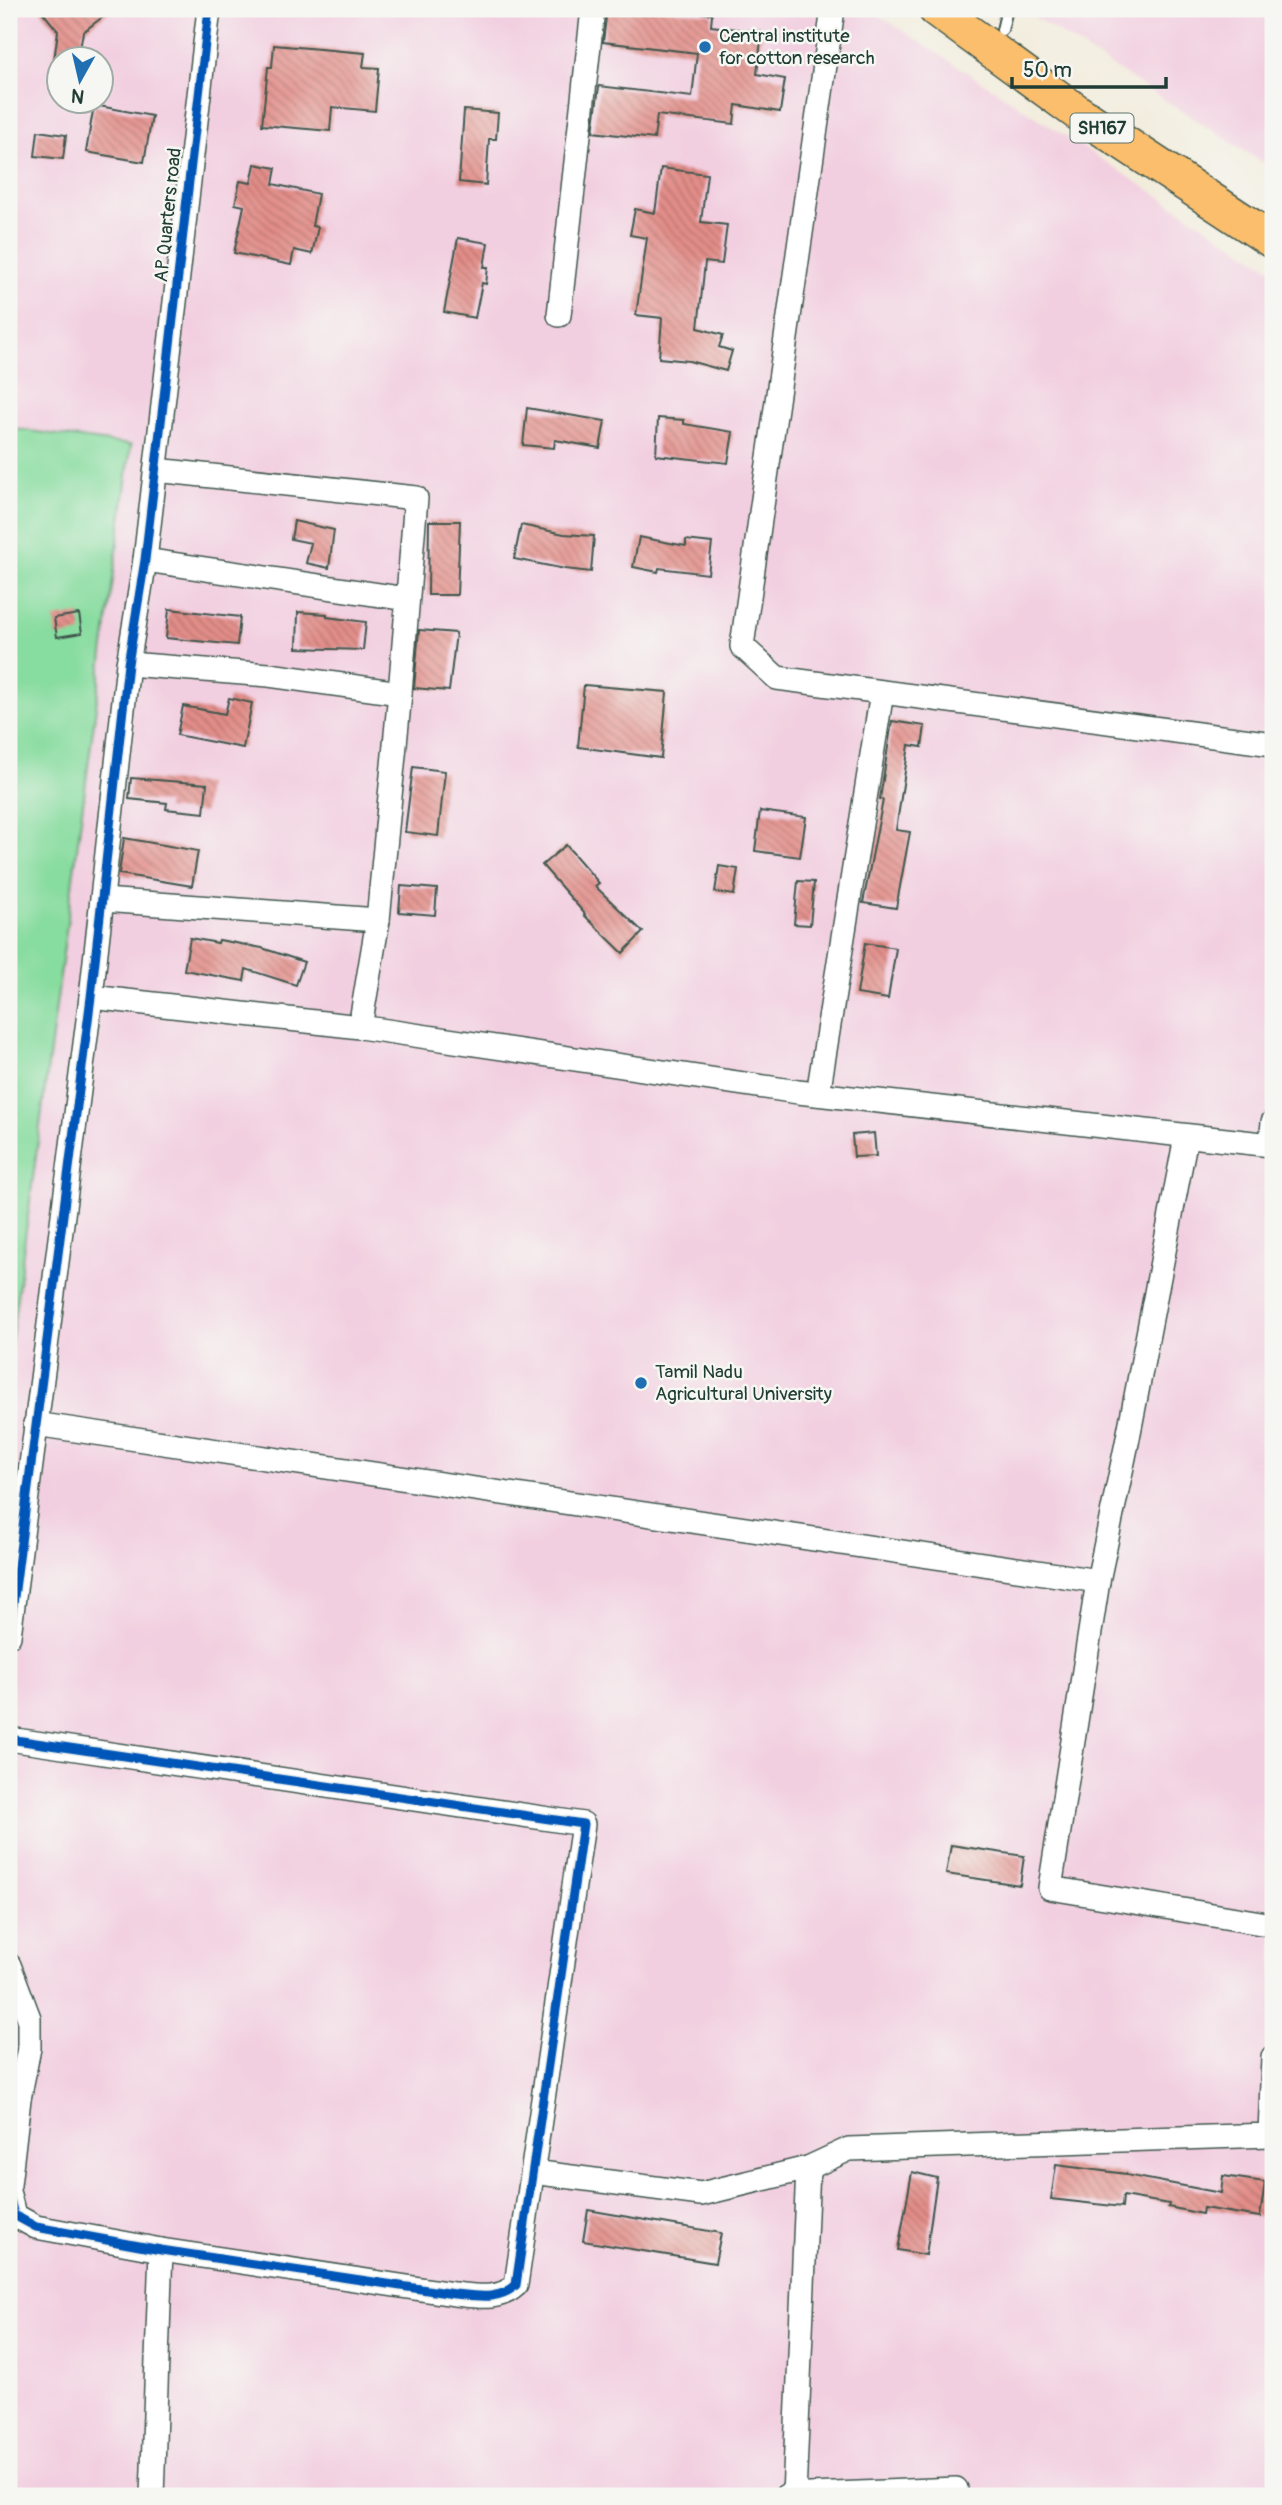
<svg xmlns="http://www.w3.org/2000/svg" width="1282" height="2505" font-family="Pangolin,sans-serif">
<defs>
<pattern id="building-back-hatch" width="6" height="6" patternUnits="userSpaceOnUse" patternTransform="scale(1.75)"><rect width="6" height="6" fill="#e38d88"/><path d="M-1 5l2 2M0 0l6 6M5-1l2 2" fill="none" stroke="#b77470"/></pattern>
</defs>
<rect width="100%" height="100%" fill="#f6f6f2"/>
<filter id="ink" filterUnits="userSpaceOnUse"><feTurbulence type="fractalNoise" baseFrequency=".0143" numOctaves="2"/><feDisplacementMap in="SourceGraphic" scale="14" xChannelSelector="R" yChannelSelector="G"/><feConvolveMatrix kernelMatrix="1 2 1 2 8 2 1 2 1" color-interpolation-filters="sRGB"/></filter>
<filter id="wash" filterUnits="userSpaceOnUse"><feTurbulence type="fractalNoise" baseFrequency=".00686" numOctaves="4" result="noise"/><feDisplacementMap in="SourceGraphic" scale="28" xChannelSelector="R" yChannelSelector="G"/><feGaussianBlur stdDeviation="1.57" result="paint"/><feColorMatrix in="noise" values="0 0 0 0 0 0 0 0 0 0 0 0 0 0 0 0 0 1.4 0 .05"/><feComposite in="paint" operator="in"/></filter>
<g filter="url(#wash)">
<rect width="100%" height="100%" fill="#f2ecdb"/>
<g fill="#f2cfe0" fill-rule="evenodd">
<path d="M 9,9 L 869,9 L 1273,270 L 1273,2496 L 9,2496 ZM 60,60 L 102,60 L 102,102 L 60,102 Z"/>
<path d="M 1022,9 L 1273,9 L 1273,169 Z"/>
</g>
<path fill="#87dc9f" stroke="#538c6a" stroke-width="2" d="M 9,428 L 131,445 L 9,1358 Z"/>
<g id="blocks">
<g fill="url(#building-back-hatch)">
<path d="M 40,9 L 113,9 L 83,32 L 78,60 L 54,60 L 58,31 Z"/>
<path d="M 607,9 L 662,9 L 712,14 L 711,26 L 762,32 L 757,74 L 785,79 L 780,112 L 736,105 L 734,124 L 657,115 L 654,139 L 593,132 L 599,86 L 692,97 L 697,53 L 603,42 Z"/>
<path d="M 274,45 L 365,53 L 363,67 L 379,68 L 375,111 L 332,107 L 330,131 L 262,125 L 268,67 L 272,67 Z"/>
<path d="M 94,105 L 152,116 L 144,162 L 86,152 Z"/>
<path d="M 464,110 L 498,113 L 496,139 L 489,139 L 486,185 L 459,182 Z"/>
<path d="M 38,131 L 66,135 L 63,159 L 35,156 Z"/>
<path d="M 255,164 L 276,168 L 273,184 L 318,194 L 312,226 L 318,227 L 312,254 L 294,250 L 291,265 L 234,253 L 244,206 L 235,204 L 240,181 L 251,183 Z"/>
<path d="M 661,168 L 707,174 L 701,222 L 727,225 L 722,264 L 705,262 L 698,328 L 723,335 L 719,347 L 732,351 L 726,371 L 689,361 L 659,358 L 662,318 L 636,315 L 647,238 L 630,235 L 635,209 L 655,213 Z"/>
<path d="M 458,238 L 488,243 L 484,267 L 488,267 L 486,284 L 482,283 L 475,318 L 444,312 Z"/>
<path d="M 527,408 L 605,421 L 600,448 L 555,440 L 554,448 L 523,445 Z"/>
<path d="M 658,418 L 684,420 L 684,424 L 733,432 L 728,463 L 656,455 Z"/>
<path d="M 294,521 L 334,530 L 329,568 L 306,563 L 311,543 L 291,539 Z"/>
<path d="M 429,521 L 460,521 L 457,595 L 428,595 Z"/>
<path d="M 521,525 L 564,534 L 594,536 L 591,572 L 565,569 L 514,559 Z"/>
<path d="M 639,537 L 686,546 L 686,540 L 712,543 L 708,574 L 659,568 L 658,572 L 633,567 Z"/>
<path d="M 169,609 L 240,617 L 237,645 L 166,638 Z"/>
<path d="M 298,612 L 327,614 L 327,617 L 366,622 L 363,650 L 297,648 Z"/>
<path d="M 79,614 L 82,633 L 57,637 L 54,618 Z"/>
<path d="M 419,630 L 456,633 L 449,691 L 414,688 Z"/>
<path d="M 584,685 L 667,692 L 661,758 L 578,747 Z"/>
<path d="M 229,698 L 252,703 L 243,748 L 177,735 L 183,706 L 225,714 Z"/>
<path d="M 892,721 L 925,726 L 922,747 L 909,745 L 896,830 L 910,832 L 896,908 L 863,903 L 883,800 L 880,799 Z"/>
<path d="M 413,767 L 445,771 L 438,836 L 405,832 Z"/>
<path d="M 131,778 L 207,784 L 204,813 L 166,809 L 167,803 L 129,799 Z"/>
<path d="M 760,811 L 806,817 L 800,857 L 755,851 Z"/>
<path d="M 124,838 L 198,851 L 192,886 L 119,874 Z"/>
<path d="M 566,845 L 599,883 L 595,886 L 643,932 L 623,953 L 584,915 L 585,914 L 542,865 Z"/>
<path d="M 719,866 L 738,869 L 734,895 L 715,892 Z"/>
<path d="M 798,881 L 814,882 L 810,925 L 794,924 Z"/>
<path d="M 401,886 L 437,889 L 435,915 L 399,912 Z"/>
<path d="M 190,938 L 218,943 L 219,940 L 262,948 L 304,962 L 296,985 L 246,969 L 244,981 L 184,970 Z"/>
<path d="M 865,943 L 896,948 L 888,999 L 857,994 Z"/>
<path d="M 874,1133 L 876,1156 L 854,1157 L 852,1135 Z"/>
<path d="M 951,1845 L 1024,1856 L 1020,1885 L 946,1874 Z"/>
<path d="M 1056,2165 L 1126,2174 L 1126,2175 L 1221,2193 L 1223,2176 L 1265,2182 L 1260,2217 L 1203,2208 L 1202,2214 L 1168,2207 L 1169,2204 L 1123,2196 L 1122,2207 L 1051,2199 Z"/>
<path d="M 912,2172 L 937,2178 L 926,2255 L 898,2250 Z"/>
<path d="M 588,2210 L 721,2233 L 715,2263 L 583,2241 Z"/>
</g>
</g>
</g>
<g filter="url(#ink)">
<use href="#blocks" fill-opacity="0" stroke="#3f574d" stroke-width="2"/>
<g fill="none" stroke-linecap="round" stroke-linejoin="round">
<g stroke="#3f574d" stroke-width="14">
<path id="lane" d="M 1002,30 L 1007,9"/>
</g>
<g stroke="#3f574d" stroke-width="26">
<g id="street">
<path d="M 833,9 L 742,646 L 777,678 L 1273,744"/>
<path d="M 559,315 L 593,9"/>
<path d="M 156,470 L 416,498 L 400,693 L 378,920 L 360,1027"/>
<path d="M 145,560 L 407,599"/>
<path d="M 128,664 L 269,675 L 400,693"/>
<path d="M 103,900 L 378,920"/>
<path d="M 91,997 L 360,1027 L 798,1092 L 1271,1145 L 1273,1122"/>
<path d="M 818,1094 L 882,692"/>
<path d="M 35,1424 L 1098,1581 L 1127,1443 L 1186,1137"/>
<path d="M 1098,1581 L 1050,1888 L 1273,1925"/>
<path d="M 9,1636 L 91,997 L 128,664 L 145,560 L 209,9"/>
<path d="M 9,1739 L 583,1824 L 516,2285 C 499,2301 476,2296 454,2294 L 161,2250 L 36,2227 L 14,2215 L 9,2195"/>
<path d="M 9,1965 L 29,2018 L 29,2048 L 19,2099 L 9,2185"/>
<path d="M 533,2172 L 701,2194 L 808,2168 L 849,2149 L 1270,2135 L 1273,2057"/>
<path d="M 152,2496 L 161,2250"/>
<path d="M 786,2496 L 956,2489"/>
<path d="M 794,2496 L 808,2168"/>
</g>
</g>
<g stroke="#3f574d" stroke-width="38">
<path id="primary" d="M 936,9 L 1077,112 L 1273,241"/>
</g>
<use href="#lane" stroke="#fff" stroke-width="10"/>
<use href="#street" stroke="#fff" stroke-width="23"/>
<use href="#primary" stroke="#fabe6d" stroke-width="35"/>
<g stroke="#f6f6f2" stroke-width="13">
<g id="cycleway">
<path d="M 9,1636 L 91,997 L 128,664 L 145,560 L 209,9"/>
<path d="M 9,1739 L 583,1824 L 516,2285 C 499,2301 476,2296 454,2294 L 161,2250 L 36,2227 L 14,2215 L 9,2195"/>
</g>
</g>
<use href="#cycleway" stroke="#0057b8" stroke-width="9"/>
</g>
</g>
<g fill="#1f6fb2" stroke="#f6f6f2" stroke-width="2.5">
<circle cx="705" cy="47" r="7"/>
<circle cx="641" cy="1383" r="7"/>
</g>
<g text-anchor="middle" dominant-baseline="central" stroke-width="5" stroke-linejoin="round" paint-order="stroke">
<rect fill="#f6f6f2" stroke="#60746d" stroke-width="2" x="1070.5" y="113.5" width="63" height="29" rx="5"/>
<g font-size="18" font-weight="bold" fill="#1f3d34">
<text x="1102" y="128">SH167</text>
</g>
<g font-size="19" fill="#1f3d34" stroke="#f6f6f2" text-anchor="start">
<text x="719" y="36">Central institute<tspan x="719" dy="22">for cotton research</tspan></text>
<text x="655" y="1372">Tamil Nadu<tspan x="655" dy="22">Agricultural University</tspan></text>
</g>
<g font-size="19" fill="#1f3d34" stroke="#f6f6f2">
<text transform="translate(168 215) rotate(-84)">AP Quarters road</text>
</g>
</g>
<rect width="1282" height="2505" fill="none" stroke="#f6f6f2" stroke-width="35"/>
<g transform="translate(80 80) rotate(188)"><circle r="33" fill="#f6f6f2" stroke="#a0aca6" stroke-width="2"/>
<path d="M0-5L12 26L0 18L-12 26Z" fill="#1f6fb2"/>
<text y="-10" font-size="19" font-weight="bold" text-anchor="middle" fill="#1f3d34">N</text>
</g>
<path d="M1012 77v10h154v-10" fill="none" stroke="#1f3d34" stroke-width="3.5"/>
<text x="1023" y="77" font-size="21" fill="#1f3d34" stroke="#f6f6f2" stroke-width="5" paint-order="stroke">50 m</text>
</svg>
